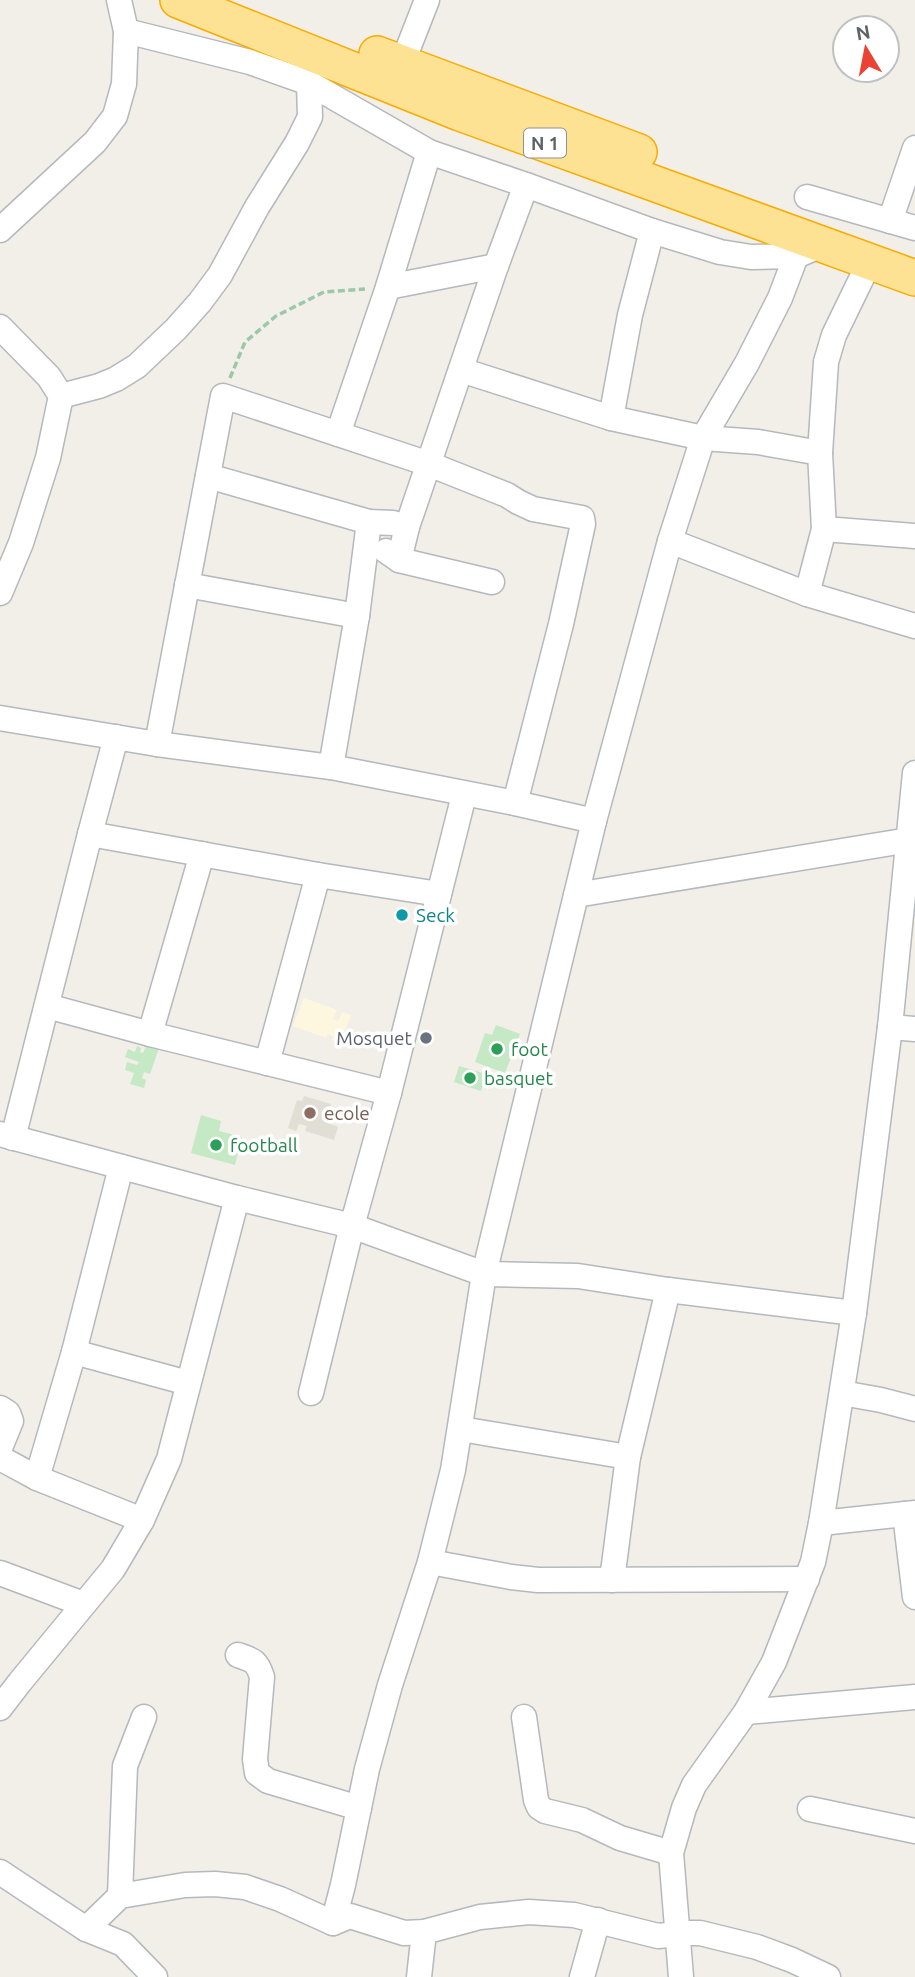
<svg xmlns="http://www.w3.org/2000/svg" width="915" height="1977" font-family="Ubuntu,sans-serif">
<rect width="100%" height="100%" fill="#f1efe8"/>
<path fill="#fef7e0" d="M 304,998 L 337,1010 L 333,1019 L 338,1021 L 342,1012 L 351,1015 L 340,1044 L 332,1040 L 333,1036 L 328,1034 L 326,1038 L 293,1026 Z"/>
<path fill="#e1ded6" d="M 304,1096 L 331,1104 L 325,1122 L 338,1127 L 334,1140 L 305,1131 L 307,1126 L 299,1124 L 296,1131 L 288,1128 L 297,1100 L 302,1101 Z"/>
<g fill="#c5e8c5">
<path d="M 496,1025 L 520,1034 L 505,1073 L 475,1062 L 485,1033 L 492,1035 Z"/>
<path d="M 147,1044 L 159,1048 L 150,1074 L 144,1072 L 142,1078 L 146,1080 L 144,1088 L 130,1084 L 134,1073 L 125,1070 L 127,1062 L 137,1065 L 139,1062 L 125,1057 L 128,1049 L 135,1052 L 137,1046 L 141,1048 L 140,1052 L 143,1053 Z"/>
<path d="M 459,1066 L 486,1074 L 481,1091 L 454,1082 Z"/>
<path d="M 201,1115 L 221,1121 L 219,1131 L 242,1137 L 235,1165 L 191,1153 Z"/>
</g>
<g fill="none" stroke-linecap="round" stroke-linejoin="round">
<g stroke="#b5b8bc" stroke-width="27">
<g id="minor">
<path d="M 126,31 L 250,62 L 309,83 L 429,152 L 526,185 L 652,231 L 720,252 L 751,257 L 796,256 L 810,250"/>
<path d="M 402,64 L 427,0"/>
<path d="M 807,197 L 915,228"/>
<path d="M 890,221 L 915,148"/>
<path d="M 0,230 L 95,142 L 115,116 L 124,84 L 126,31 L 119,0"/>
<path d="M 388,287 L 496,266"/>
<path d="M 0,327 L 49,377 L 61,396 L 48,458 L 21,543 L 0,593"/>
<path d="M 461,370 L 611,418 L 703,438 L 758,442 L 820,453 L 824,529 L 915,536"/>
<path d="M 61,396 L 99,386 L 116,379 L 137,366 L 176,329 L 200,302 L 220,275 L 257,207 L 297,143 L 310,117 L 309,83"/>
<path d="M 611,418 L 630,315 L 652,231"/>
<path d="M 338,434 L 388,287 L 429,152"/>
<path d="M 820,453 L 826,362 L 834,335 L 870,261"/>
<path d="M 208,476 L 369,522 L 393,523 L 407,527"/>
<path d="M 670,541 L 807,594 L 915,626"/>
<path d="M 386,551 L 399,560 L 492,582"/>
<path d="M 399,560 L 407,527 L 496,266 L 526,185"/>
<path d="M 187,585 L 357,616"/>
<path d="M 807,594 L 824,529"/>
<path d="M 0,718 L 157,744 L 331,767 L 515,803 L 594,821"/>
<path d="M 157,744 L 223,396 L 429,464 L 507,495 L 518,502 L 533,509 L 582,518 L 583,524 L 561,624 L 515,803"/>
<path d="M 331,767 L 357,616 L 369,522"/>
<path d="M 90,834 L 318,875 L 439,894"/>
<path d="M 576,895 L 915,839"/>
<path d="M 47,1006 L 150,1034 L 389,1093"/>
<path d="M 890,1027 L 915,1029"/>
<path d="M 150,1034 L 202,854"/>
<path d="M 267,1063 L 318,875"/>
<path d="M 0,1134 L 237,1198 L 352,1226 L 484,1274 L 578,1276 L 668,1290 L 854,1313"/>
<path d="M 13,1138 L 90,834 L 116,737"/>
<path d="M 74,1352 L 188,1383"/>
<path d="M 311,1393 L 352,1226 L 389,1093 L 464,795"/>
<path d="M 842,1393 L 881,1400 L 915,1409"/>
<path d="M 0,1408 L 8,1413 L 11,1421 L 0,1448"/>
<path d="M 461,1429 L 628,1457"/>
<path d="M 0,1458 L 37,1478 L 142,1520"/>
<path d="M 37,1478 L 74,1352 L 121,1167"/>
<path d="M 905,1514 L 915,1597"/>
<path d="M 821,1523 L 915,1513"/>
<path d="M 430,1562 L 511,1577 L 538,1580 L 807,1579"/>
<path d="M 0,1573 L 83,1604"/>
<path d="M 612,1580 L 628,1457 L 668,1290"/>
<path d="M 238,1655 C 253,1660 257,1661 262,1677 L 255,1759 L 257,1773 L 268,1781 L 359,1808"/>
<path d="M 0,1708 L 20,1682 L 113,1569 L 142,1520 L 169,1459 L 237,1198"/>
<path d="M 746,1712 L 915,1697"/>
<path d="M 524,1717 L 536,1800 L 539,1807 L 545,1811 L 582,1820 L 620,1838 L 671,1853"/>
<path d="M 810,1809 L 915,1831"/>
<path d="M 0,1872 L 86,1929 L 123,1944 L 155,1977"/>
<path d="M 120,1896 L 125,1766 L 144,1717"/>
<path d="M 333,1923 L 350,1916 L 404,1933 L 424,1932 L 480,1917 L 529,1912 L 574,1915 L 658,1936 L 687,1933 L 700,1933 L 757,1947 L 792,1960 L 828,1977"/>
<path d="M 86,1929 L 120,1896 L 185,1885 L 215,1884 L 245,1887 L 280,1899 L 333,1923 L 343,1885 L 367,1769 L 390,1685 L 430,1562 L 453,1470 L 484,1274 L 594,821 L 670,541 L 703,438 L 747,363 L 780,298 L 796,256"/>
<path d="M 419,1977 L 424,1932"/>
<path d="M 582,1977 L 598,1920"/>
<path d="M 681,1977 L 671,1853 L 684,1808 L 694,1785 L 746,1712 L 774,1662 L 813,1562 L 821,1523 L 854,1313 L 890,1027 L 915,773"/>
</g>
</g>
<g stroke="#f9ab00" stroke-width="38">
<g id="highway">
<path d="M 178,0 L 460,113 L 915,278"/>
<path d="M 377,54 L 639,152"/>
</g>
</g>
<path stroke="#9cc7a9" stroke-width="3.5" stroke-dasharray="7 3.5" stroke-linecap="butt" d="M 230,378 L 245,342 L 276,316 L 324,292 L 365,289"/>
<use href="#minor" stroke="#fff" stroke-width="24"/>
<use href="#highway" stroke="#fde293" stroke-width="35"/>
</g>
<circle fill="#0f9aa8" stroke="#fff" stroke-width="2.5" cx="402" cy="915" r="7"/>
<circle fill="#6b7280" stroke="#fff" stroke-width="2.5" cx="426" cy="1038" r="7"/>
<g fill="#2e9e5b" stroke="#fff" stroke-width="2.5">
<circle cx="497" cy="1049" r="7"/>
<circle cx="470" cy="1078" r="7"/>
<circle cx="216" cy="1145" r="7"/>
</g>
<circle fill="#8d6e63" stroke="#fff" stroke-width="2.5" cx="310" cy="1113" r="7"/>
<g text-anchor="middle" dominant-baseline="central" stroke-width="7" stroke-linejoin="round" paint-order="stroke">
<rect fill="#fff" stroke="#8f9295" stroke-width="2" x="524" y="128.5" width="42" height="29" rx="5"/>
<g font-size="18" font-weight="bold" fill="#5f6368">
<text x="545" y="143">N 1</text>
</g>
<g font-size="19" fill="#0d838f" stroke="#fff" text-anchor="start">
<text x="416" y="915">Seck</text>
</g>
<g font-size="19" fill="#5b616d" stroke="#fff" text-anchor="end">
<text x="412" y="1038">Mosquet</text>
</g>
<g font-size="19" fill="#27864d" stroke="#fff" text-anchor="start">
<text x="511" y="1049">foot</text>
<text x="484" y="1078">basquet</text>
<text x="230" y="1145">football</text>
</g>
<g font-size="19" fill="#785e54" stroke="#fff" text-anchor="start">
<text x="324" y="1113">ecole</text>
</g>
</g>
<g transform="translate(866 49) rotate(350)"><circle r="33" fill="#ffffff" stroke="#bfc1c3" stroke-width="2"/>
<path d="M0-5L12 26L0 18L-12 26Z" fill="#ea4335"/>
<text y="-10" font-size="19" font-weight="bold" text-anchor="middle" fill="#5f6368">N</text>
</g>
</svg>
